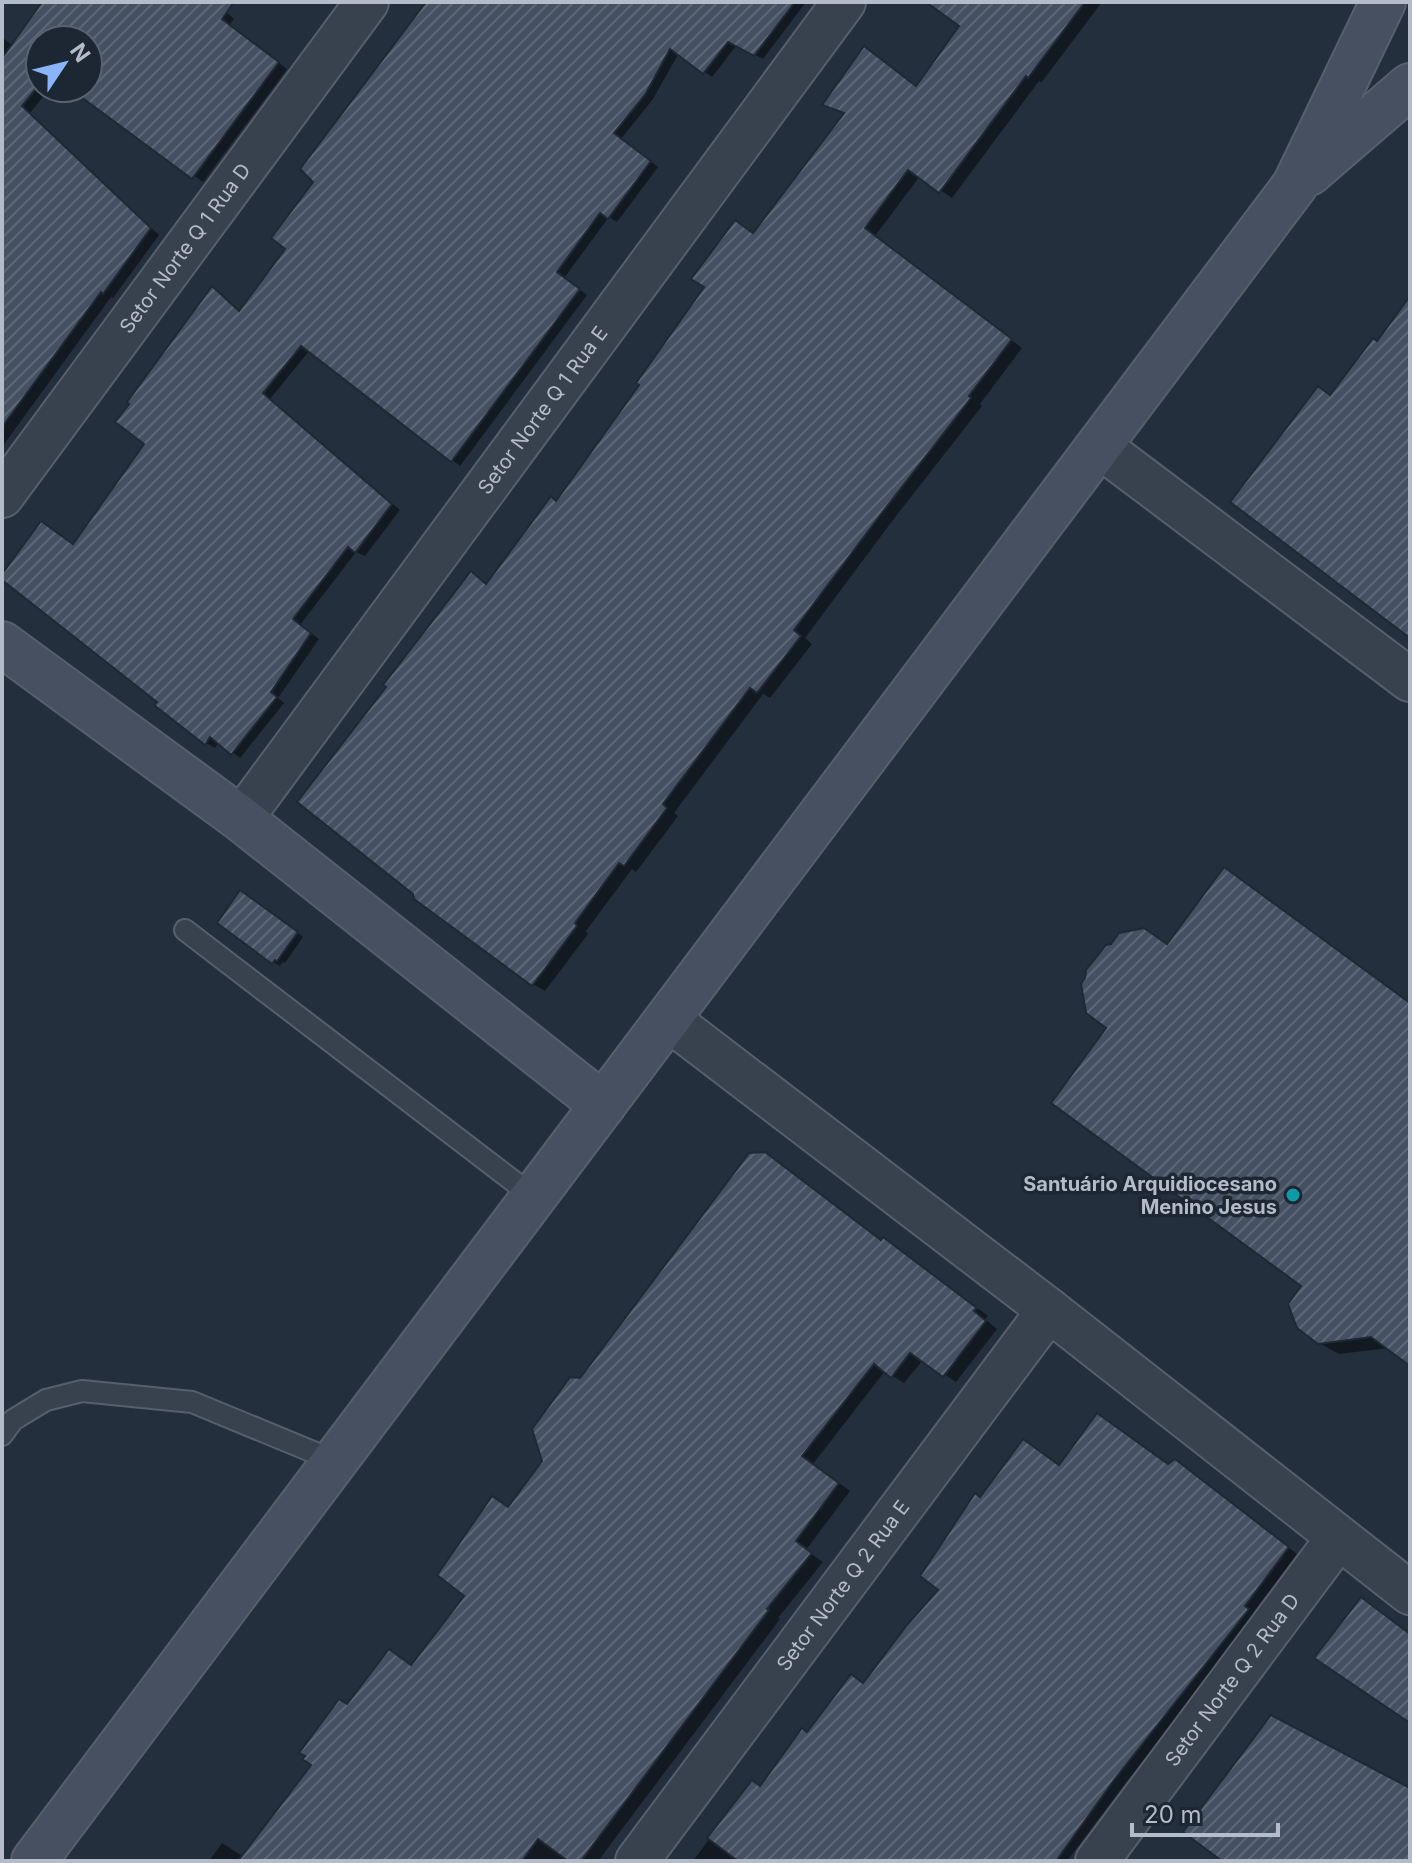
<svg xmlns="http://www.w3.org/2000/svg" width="1412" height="1863" font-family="Inter,sans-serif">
<defs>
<pattern id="building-hatch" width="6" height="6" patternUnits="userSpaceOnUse" patternTransform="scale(2)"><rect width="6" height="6" fill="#455162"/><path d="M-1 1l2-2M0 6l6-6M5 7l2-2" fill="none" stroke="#5d6877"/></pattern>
</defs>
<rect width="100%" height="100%" fill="#242f3e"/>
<g fill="#0007">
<path d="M 45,2 L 216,2 L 234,19 L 229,25 L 287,69 L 203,182 L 73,88 L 88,88 L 88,40 L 40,40 L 40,88 L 50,88 L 30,113 L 159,235 L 113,298 L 111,297 L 2,447 L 2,37 L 13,46 Z"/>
<path d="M 428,2 L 806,2 L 763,59 L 737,45 L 712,77 L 679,53 L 653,99 L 621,139 L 658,167 L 617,222 L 609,217 L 564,278 L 587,295 L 460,466 L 310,350 L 270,399 L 400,510 L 365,556 L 356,552 L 300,625 L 319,639 L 278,698 L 284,703 L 240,758 L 219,742 L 215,748 L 206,743 L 157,705 L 160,702 L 2,577 L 74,546 L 147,444 L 213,288 L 221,293 L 241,312 L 288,248 L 316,182 Z"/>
<path d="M 930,2 L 1102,2 L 1041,83 L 1039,81 L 952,198 L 920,176 L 875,236 L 1022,348 L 980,404 L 982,406 L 893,520 L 805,638 L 812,644 L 770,698 L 763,694 L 674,813 L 678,816 L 636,872 L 632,869 L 586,931 L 588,934 L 545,991 L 533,984 L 472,574 L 488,585 L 557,503 L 754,234 L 845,114 L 825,104 L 877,56 L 918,87 L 961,26 Z"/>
<path d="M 1224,870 L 1244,881 L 1410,1003 L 1410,1364 L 1389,1348 L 1339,1354 L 1319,1343 L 1304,1286 L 1109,1027 L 1144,930 L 1169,945 Z"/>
<path d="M 247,896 L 303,937 L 285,963 L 283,962 L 280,966 L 273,962 Z"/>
<path d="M 883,1241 L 896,1247 L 988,1316 L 985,1319 L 997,1329 L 956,1382 L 923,1360 L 904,1383 L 885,1371 L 813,1464 L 850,1491 L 806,1550 L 823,1562 L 778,1618 L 780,1619 L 598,1861 L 209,1861 L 222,1843 L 244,1857 L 314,1765 L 348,1706 L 413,1667 L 467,1595 L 509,1509 L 545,1461 L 580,1380 Z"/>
<path d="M 1169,1466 L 1185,1467 L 1297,1554 L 1253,1613 L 1257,1616 L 1124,1785 L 1067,1861 L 693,1861 L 752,1782 L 762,1788 L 808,1734 L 864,1684 L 941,1589 L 981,1499 L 1061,1467 Z"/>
</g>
<g fill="url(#building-hatch)" stroke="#1f2835" stroke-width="2">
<path d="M 42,2 L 234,2 L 222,19 L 279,62 L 192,179 L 69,88 L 88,88 L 88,40 L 40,40 L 40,84 L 22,106 L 151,228 L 103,294 L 101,292 L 2,427 L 2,58 Z"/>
<path d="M 426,2 L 795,2 L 754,56 L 728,42 L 703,74 L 670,49 L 645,95 L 614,133 L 651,161 L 608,219 L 600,213 L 557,272 L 580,289 L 451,462 L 301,346 L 263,393 L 392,504 L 355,553 L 348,547 L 293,619 L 311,633 L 271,692 L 277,697 L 231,755 L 210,737 L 205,745 L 154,705 L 157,702 L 2,580 L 2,574 L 41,521 L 73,544 L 144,444 L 115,422 L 129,404 L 127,402 L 212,286 L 239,311 L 285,249 L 271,238 L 313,182 L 300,169 Z"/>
<path d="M 926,2 L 1085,2 L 1028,78 L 1026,76 L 939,193 L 908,170 L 865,228 L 1012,339 L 969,396 L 971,398 L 881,514 L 794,630 L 801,636 L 757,693 L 750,688 L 663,804 L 667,808 L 624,866 L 619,863 L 575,923 L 577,926 L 532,986 L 414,899 L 413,894 L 297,802 L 386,687 L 383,685 L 471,571 L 486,584 L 551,496 L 556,501 L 639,385 L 636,383 L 704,287 L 691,279 L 735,220 L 753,233 L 844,113 L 822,105 L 864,46 L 916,86 L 959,26 Z"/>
<path d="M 1410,296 L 1410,638 L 1230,502 L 1318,386 L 1330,395 L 1373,338 L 1377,341 Z"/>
<path d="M 1224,867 L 1410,1003 L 1410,1366 L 1371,1337 L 1318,1344 L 1297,1328 L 1288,1304 L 1301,1286 L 1051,1103 L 1106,1028 L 1086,1013 L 1081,984 L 1085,978 L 1086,970 L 1106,945 L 1111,944 L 1119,933 L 1144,928 L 1167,944 Z"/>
<path d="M 240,890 L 298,932 L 277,961 L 275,960 L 272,964 L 217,923 Z"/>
<path d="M 765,1152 L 881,1240 L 883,1237 L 977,1308 L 974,1311 L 986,1321 L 943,1377 L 910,1353 L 891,1378 L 874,1364 L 802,1456 L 839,1483 L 796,1541 L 812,1553 L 767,1609 L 769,1610 L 581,1861 L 568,1861 L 538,1839 L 522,1861 L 238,1861 L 311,1765 L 302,1759 L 305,1756 L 299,1753 L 339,1699 L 347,1704 L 389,1649 L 411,1665 L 464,1596 L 437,1575 L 492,1496 L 508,1507 L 542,1461 L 532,1429 L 570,1377 L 580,1378 L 749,1153 Z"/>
<path d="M 1097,1413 L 1168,1464 L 1175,1459 L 1289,1547 L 1245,1606 L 1249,1609 L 1114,1780 L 1056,1861 L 738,1861 L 707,1838 L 752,1780 L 760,1786 L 802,1728 L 807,1732 L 851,1674 L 863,1683 L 907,1625 L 938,1590 L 920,1576 L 975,1493 L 980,1497 L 1023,1439 L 1059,1465 Z"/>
<path d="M 1361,1597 L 1410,1634 L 1410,1723 L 1314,1658 Z"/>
<path d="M 1271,1715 L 1410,1788 L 1410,1861 L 1222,1861 L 1183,1832 Z"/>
</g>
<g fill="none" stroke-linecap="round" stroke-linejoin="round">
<g stroke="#565f6c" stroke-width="24">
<g id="lane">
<path d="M 185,930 L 534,1197"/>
<path d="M 2,1435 L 13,1420 L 46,1400 L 82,1391 L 192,1402 L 335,1461"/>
</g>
</g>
<g stroke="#565f6c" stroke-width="46">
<g id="street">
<path d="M 1099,446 L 1410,680"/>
<path id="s1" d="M 2,496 L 367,2"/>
<path id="s2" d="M 241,819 L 844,2"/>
<path d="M 668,1019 L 1049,1310 L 1410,1593"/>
<path id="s3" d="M 637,1861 L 1049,1310"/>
<path id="s4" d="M 1097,1861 L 1338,1538"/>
</g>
</g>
<g stroke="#565f6c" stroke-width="48">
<g id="secondary">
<path d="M 1309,173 L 1410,86"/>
<path d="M 2,644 L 241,819 L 603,1105"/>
<path d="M 34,1861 L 1295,185 L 1383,2"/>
</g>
</g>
<use href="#lane" stroke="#38414e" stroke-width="20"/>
<use href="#street" stroke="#38414e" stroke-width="42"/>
<use href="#secondary" stroke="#465061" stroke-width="44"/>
</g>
<circle fill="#0f9aa8" stroke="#1d2633" stroke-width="3" cx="1293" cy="1195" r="8"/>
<g text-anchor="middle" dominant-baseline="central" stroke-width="7" stroke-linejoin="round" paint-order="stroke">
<g font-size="20" fill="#b4bcc9" stroke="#1d2633">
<text stroke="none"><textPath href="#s1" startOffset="308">Setor Norte Q 1 Rua D</textPath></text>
<text stroke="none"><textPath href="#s2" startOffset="508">Setor Norte Q 1 Rua E</textPath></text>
<text stroke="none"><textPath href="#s3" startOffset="344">Setor Norte Q 2 Rua E</textPath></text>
<text stroke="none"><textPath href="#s4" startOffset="226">Setor Norte Q 2 Rua D</textPath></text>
</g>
<g font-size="20" font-weight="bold" fill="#b4bcc9" stroke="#1d2633" text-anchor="end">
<text x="1277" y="1184">Santuário Arquidiocesano<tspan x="1277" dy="23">Menino Jesus</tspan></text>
</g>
</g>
<rect width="1412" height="1863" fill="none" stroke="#b4bcc9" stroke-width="8"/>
<g transform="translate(64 64) rotate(55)"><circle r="38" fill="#1d2633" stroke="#59626f" stroke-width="2"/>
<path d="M0-6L14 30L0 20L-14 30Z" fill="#8ab4f8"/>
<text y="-12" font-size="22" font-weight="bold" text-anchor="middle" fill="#b4bcc9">N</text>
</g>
<path d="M1132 1823v12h146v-12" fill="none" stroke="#b4bcc9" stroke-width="4"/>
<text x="1144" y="1823" font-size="24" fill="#b4bcc9" stroke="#1d2633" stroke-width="6" paint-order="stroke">20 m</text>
</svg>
